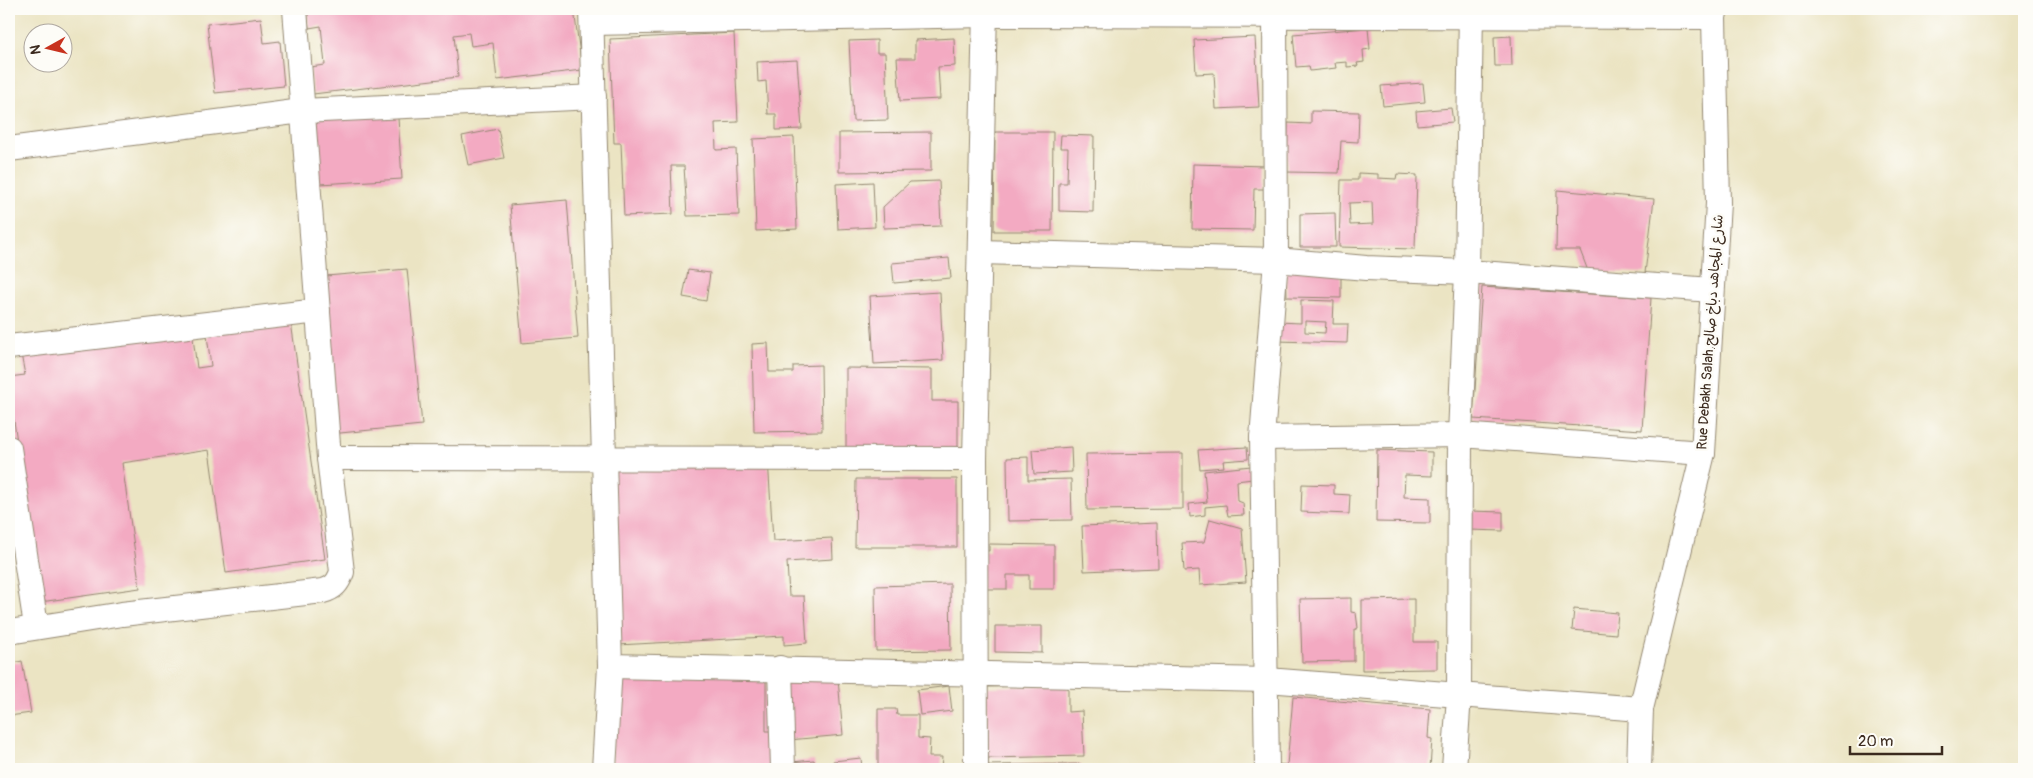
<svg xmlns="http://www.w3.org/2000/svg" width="2033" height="778" font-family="Pangolin,'Playpen Sans Arabic',sans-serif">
<rect width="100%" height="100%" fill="#fdfcf7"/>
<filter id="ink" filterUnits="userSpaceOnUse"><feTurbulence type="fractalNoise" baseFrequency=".02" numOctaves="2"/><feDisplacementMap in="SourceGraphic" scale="10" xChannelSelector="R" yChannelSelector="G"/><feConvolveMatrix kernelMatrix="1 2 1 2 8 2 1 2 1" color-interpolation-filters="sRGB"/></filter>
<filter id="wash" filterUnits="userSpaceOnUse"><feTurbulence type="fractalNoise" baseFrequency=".0096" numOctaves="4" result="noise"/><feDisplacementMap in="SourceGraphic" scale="20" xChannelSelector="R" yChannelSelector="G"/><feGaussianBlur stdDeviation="1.12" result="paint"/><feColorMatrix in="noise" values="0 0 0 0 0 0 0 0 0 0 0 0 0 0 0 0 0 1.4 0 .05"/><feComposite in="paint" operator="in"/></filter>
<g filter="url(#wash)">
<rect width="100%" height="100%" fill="#ebe4c3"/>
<g id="blocks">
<g fill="#f3aac2" fill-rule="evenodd">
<path d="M 307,9 L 574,9 L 582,70 L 497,80 L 493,43 L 471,46 L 469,33 L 454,35 L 458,77 L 313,94 L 310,67 L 325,65 L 321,26 L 309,28 Z"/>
<path d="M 261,18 L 264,43 L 280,41 L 284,86 L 215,93 L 207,24 Z"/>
<path d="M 1368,28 L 1370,49 L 1363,50 L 1364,62 L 1357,63 L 1358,66 L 1347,67 L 1347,62 L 1335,63 L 1336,68 L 1310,71 L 1309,66 L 1296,67 L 1293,34 Z"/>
<path d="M 734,33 L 738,122 L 715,123 L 716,150 L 736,149 L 739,215 L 687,216 L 684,166 L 671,166 L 673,214 L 624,216 L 621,143 L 614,143 L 610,39 Z"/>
<path d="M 1511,36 L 1512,66 L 1495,66 L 1494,37 Z"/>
<path d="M 1255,37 L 1259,107 L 1216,109 L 1214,73 L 1196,74 L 1194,40 Z"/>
<path d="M 954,38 L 955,66 L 938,67 L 940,99 L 900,101 L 897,58 L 915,58 L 915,40 Z"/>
<path d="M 877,40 L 877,53 L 885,53 L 888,120 L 853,121 L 849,41 Z"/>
<path d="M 797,60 L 802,129 L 776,130 L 776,114 L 768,114 L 766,81 L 758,82 L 757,62 Z"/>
<path d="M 1423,83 L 1425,102 L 1383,106 L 1381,86 Z"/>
<path d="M 299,108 L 398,118 L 402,179 L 304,185 Z"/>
<path d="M 1451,108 L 1453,122 L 1417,125 L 1416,111 Z"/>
<path d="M 1311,111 L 1359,112 L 1358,142 L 1341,141 L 1339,173 L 1287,172 L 1288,123 L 1311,124 Z"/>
<path d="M 498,129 L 504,158 L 468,165 L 462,136 Z"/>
<path d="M 931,132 L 931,171 L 839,172 L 839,133 Z"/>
<path d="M 995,132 L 1053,132 L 1052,231 L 994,231 Z"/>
<path d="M 1061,135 L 1094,136 L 1093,212 L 1059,211 L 1059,183 L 1067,183 L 1068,148 L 1060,148 Z"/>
<path d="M 794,137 L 797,229 L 756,231 L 753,139 Z"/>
<path d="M 1193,164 L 1265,166 L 1264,189 L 1254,189 L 1253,230 L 1192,229 Z"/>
<path d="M 1358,173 L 1378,174 L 1378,178 L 1396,179 L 1397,174 L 1417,175 L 1415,249 L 1339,247 L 1341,180 L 1358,180 ZM 1372,202 L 1373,224 L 1350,225 L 1349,203 Z"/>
<path d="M 939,181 L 941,226 L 884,228 L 883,207 L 910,182 Z"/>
<path d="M 873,182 L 875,227 L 838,229 L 836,184 Z"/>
<path d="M 1557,190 L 1654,199 L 1645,273 L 1588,271 L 1580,250 L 1556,250 Z"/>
<path d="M 567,200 L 578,338 L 522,343 L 510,205 Z"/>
<path d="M 1335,213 L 1336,247 L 1300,247 L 1300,214 Z"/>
<path d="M 949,258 L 951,278 L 894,283 L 892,263 Z"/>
<path d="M 407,269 L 422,425 L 330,434 L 315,277 Z"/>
<path d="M 688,270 L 710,273 L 706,301 L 683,297 Z"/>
<path d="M 1286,270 L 1341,270 L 1341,298 L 1287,297 Z"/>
<path d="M 1482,287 L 1651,298 L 1642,430 L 1473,419 Z"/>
<path d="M 940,292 L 943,360 L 874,364 L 870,296 Z"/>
<path d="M 1301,300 L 1334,301 L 1333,324 L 1348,324 L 1347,343 L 1277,341 L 1277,322 L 1301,323 ZM 1305,321 L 1326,322 L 1325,333 L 1305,332 Z"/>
<path d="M 289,308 L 325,559 L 226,573 L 209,450 L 122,463 L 140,588 L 40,602 L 9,386 L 9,377 L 25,375 L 21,354 L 192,330 L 197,368 L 211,366 L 206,328 Z"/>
<path d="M 768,343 L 769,372 L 793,372 L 793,366 L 821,365 L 822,431 L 754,432 L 752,344 Z"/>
<path d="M 846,368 L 932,369 L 932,401 L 958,401 L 958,453 L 846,452 Z"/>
<path d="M 1071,447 L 1072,472 L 1034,474 L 1032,450 Z"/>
<path d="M 1247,447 L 1248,459 L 1223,461 L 1224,467 L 1200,469 L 1198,450 Z"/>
<path d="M 1377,450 L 1432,452 L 1432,476 L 1405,475 L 1404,497 L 1430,498 L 1430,523 L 1376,522 Z"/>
<path d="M 1183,453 L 1183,509 L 1087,510 L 1086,454 Z"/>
<path d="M 1028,457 L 1028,480 L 1071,479 L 1072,520 L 1008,521 L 1007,458 Z"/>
<path d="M 768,458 L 773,541 L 832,538 L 833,559 L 787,562 L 789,596 L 804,596 L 807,643 L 784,645 L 784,636 L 618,645 L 608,467 Z"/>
<path d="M 1251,466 L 1252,479 L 1237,481 L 1238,501 L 1243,503 L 1244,515 L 1228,516 L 1226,505 L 1205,507 L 1205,515 L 1190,517 L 1189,504 L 1207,502 L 1204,471 Z"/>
<path d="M 856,479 L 957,479 L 957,547 L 855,547 Z"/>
<path d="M 1302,484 L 1334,485 L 1334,494 L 1350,495 L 1349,514 L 1301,512 Z"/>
<path d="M 1470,511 L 1503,512 L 1503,531 L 1469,530 Z"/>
<path d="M 1210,519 L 1242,528 L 1246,582 L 1200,585 L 1199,570 L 1184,571 L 1182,543 L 1204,542 Z"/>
<path d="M 1157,523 L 1158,568 L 1084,571 L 1082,526 Z"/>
<path d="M 989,544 L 1054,545 L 1054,589 L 1029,589 L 1029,575 L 1007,575 L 1007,589 L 981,589 L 981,551 L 989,551 Z"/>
<path d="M 950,584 L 951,650 L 876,651 L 875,586 Z"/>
<path d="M 1351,598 L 1351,612 L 1356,613 L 1358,628 L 1354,630 L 1354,661 L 1302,662 L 1300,599 Z"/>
<path d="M 1414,599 L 1414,642 L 1437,642 L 1437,669 L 1362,670 L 1362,600 Z"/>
<path d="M 1574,609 L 1618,613 L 1616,634 L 1572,630 Z"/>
<path d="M 995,626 L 1042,626 L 1042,653 L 995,652 Z"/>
<path d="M 22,661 L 31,713 L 9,716 L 9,664 Z"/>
<path d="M 612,664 L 766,664 L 766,731 L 773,731 L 773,769 L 612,769 Z"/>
<path d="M 837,668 L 843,735 L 789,740 L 783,673 Z"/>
<path d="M 1068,685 L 1068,712 L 1082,711 L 1084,756 L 987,758 L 986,687 Z"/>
<path d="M 949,686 L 952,711 L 920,715 L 917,690 Z"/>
<path d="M 1293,697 L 1430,709 L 1428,738 L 1432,739 L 1430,769 L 1275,769 L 1276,764 L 1287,765 Z"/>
<path d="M 878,709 L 896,709 L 897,715 L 918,715 L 918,738 L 930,739 L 929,757 L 942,757 L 941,769 L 878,769 Z"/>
<path d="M 861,758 L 862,769 L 834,769 L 833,761 Z"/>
<path d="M 814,760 L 815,769 L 792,769 L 791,762 Z"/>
<path d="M 1081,764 L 1081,769 L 984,769 L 984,765 Z"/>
</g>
</g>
</g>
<g filter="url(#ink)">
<use href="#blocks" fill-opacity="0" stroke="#938770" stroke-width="1"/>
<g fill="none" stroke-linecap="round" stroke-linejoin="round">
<g stroke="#938770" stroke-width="26">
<g id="minor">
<path d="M 591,9 L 610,666 L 604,769"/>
<path d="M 1471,9 L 1467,272 L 1460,435 L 1459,695 L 1641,709"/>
<path d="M 592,23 L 985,15 L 1714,17"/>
<path d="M 9,149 L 302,111 L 594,97"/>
<path d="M 980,252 L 1276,260 L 1275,9"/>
<path d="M 9,347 L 318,311"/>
<path d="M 1262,438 L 1460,435 L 1703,453"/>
<path d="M 9,448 L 36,626"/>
<path d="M 329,458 L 975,459"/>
<path d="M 9,632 L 122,614 L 323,591 C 334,588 338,583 342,572 L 329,458 L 295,9"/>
<path d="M 610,666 L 1267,680 L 1459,695 L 1454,769"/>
<path d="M 780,668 L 783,769"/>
<path d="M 976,769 L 975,459 L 985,9"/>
<path d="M 1267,769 L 1262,438 L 1276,260 L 1366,268 L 1467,272 L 1712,290"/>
<path d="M 1639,769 L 1641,709 L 1703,453 L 1718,203 L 1714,17 L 1716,9"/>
</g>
</g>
<use href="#minor" stroke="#fff" stroke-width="24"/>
</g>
</g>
<g text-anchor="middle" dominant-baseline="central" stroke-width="5" stroke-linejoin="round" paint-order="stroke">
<g font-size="14" fill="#3b2a1e" stroke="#fdfcf7">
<text transform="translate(1710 332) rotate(-86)">Rue Debakh Salah,شارع المجاهد دباخ صالح</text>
</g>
</g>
<rect width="2033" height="778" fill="none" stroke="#fdfcf7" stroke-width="30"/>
<g transform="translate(48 48) rotate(262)"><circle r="24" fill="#fdfcf7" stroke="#afa8a0"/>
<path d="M0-4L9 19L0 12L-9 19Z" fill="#c8321e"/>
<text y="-8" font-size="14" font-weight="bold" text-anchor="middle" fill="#3b2a1e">N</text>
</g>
<path d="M1850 746v8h92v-8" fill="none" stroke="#3b2a1e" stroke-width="2.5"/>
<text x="1858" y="746" font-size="15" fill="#3b2a1e" stroke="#fdfcf7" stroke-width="4" paint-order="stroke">20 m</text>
</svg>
